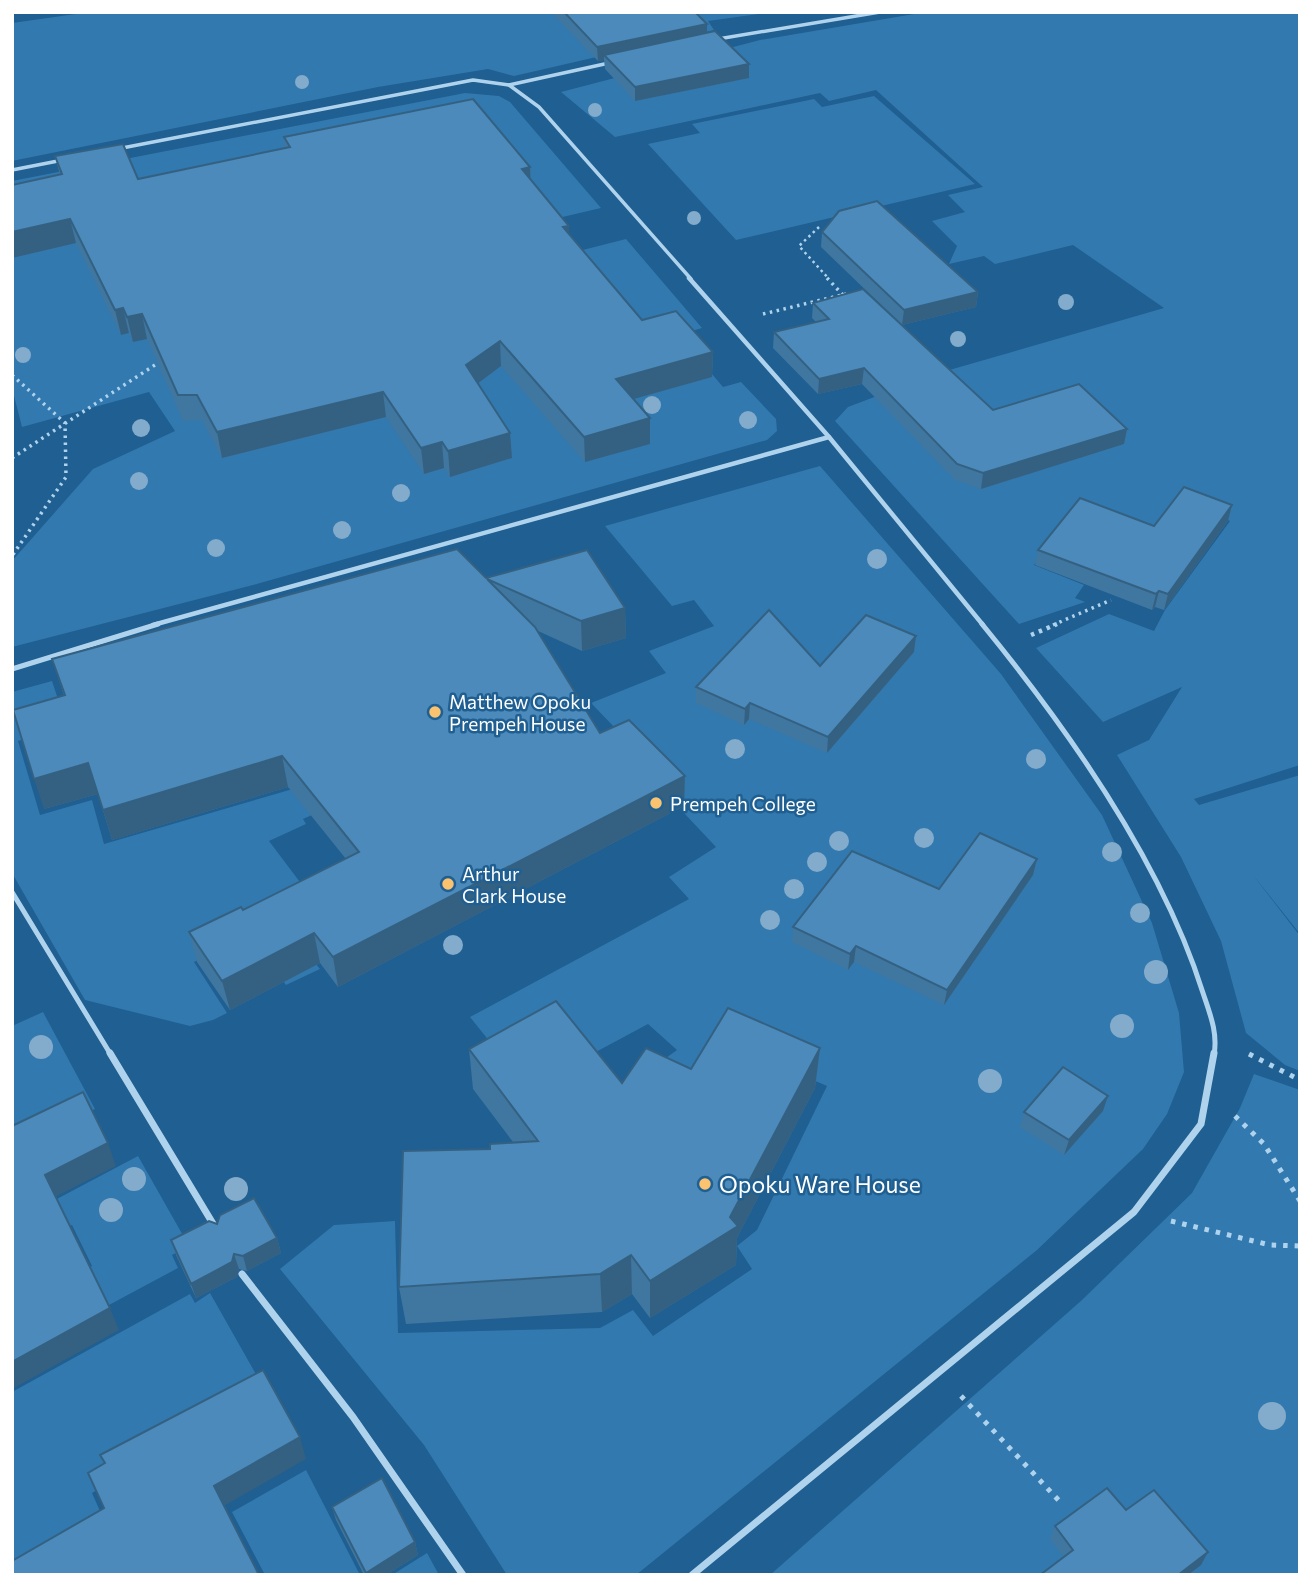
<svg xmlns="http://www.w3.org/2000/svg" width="1312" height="1587" font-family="Commissioner,sans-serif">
<rect width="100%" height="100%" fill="#1f5f91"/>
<g fill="#3279af">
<path d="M 90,12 L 772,12 L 708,21 L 714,30 L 514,76 L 488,69 L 378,87 L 12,161 L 12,23 Z"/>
<path d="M 926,12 L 1300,12 L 1300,765 L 1194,799 L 1199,805 L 1300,775 L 1300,934 L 1253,875 L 1300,936 L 1300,1071 L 1285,1065 L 1246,1033 L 1221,941 L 1181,857 L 1117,755 L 1149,740 L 1182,687 L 1103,722 L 1036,648 L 1109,614 L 1154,631 L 1165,610 L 1230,521 L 1180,502 L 1150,541 L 1076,513 L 1034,565 L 1084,585 L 1075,598 L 1085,602 L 1019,624 L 835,421 L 848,407 L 932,375 L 1164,308 L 1073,245 L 995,264 L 984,256 L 949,264 L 957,246 L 932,221 L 965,212 L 948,195 L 983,187 L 876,90 L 829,101 L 820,93 L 615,137 L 561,92 L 760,40 Z"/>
<path d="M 465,93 L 499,96 L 510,102 L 601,208 L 452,243 L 571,253 L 626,239 L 702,328 L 679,335 L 723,387 L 741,382 L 776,419 L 777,431 L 767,440 L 253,585 L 12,647 L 12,561 L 93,469 L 175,431 L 149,392 L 22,427 L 12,388 L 12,181 Z"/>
<path d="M 874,96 L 975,184 L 736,240 L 648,144 L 700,133 L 692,124 L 814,99 L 822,107 Z"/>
<path d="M 820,466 L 1001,674 L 1102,815 L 1152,923 L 1179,1013 L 1184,1072 L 1167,1114 L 1143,1149 L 1037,1250 L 636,1575 L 507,1575 L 424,1445 L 280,1269 L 334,1225 L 395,1221 L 398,1333 L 600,1328 L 633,1310 L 653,1336 L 752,1269 L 737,1246 L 757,1230 L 827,1086 L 727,1043 L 686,1101 L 638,1078 L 677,1050 L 648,1024 L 594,1053 L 506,1062 L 470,1017 L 689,899 L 669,877 L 716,847 L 684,813 L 692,808 L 591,703 L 666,673 L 649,651 L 714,626 L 694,600 L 672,606 L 605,526 Z"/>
<path d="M 52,681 L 67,726 L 18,741 L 40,815 L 92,800 L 104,844 L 571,708 L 452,752 L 303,819 L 306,824 L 269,841 L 315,902 L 279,919 L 320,969 L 286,985 L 249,935 L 194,962 L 227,1013 L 213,1020 L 190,1026 L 85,1000 L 12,873 L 12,692 Z"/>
<path d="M 43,1012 L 95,1109 L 12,1149 L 12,1026 Z"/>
<path d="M 1254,1074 L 1300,1090 L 1300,1575 L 770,1575 L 1082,1300 L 1192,1193 L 1240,1108 Z"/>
<path d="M 138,1156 L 189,1246 L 172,1255 L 178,1268 L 12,1357 L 12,1308 L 92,1266 L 72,1225 L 66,1227 L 53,1201 Z"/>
<path d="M 210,1293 L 266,1392 L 92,1493 L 108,1529 L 31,1575 L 12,1575 L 12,1392 L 190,1294 L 195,1303 Z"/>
<path d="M 306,1470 L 360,1575 L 265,1575 L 232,1512 Z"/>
<path d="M 427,1553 L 439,1575 L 392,1575 Z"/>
</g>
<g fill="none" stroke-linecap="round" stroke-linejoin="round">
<path stroke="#b0d3ed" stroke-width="2.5" stroke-dasharray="2.5 3.5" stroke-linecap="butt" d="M 819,227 L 799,246 L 829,279"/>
<g stroke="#b0d3ed" stroke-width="3.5" stroke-dasharray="2.5 4.5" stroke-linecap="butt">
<path d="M 827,278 L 843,295"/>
<path d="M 763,314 L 846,294"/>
<path d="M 12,375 L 65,423 L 66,477 L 12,556"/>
<path d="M 12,458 L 161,361"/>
<path d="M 1053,625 L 1111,600"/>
</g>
<path stroke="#b0d3ed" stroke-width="4.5" stroke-dasharray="3.5 5" stroke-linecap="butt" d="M 1031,635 L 1057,624"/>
<g stroke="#b0d3ed" stroke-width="5" stroke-dasharray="4.5 7" stroke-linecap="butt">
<path d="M 1249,1054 L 1300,1080"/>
<path d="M 1235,1116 L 1264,1144 L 1300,1201"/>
<path d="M 1171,1221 L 1270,1245 L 1300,1246"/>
<path d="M 961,1396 L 1063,1505"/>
</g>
<g stroke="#b0d3ed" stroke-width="3.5">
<path d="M 718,39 L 880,12"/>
<path d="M 509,85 L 539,107 L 691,279"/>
<path d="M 117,149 L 473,80 L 509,85 L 609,63"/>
<path d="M 12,170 L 63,160"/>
</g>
<g stroke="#b0d3ed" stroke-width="4.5">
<path d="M 689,278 L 829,437 L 983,625"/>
<path d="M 153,625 L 829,437"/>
</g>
<g stroke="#b0d3ed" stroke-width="5">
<path d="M 982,624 C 1068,729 1162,862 1203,993 C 1210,1014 1218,1033 1214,1055"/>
<path d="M 12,669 L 158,624"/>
<path d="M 12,892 L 111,1055"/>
</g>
<g stroke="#b0d3ed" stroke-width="7">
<path d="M 110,1053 L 215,1227"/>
<path d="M 242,1274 L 353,1417 L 463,1575"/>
<path d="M 692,1575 L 1134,1212 L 1201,1124 L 1214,1053"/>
</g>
</g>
<g fill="#83abcb">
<circle cx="302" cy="82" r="7"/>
<circle cx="595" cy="110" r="7"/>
<circle cx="694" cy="218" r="7"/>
<circle cx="1066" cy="302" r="8"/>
<circle cx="958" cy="339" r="8"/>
<circle cx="23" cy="355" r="8"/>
<circle cx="652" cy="405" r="9"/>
<circle cx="748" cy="420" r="9"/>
<circle cx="141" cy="428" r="9"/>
<circle cx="139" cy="481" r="9"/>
<circle cx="401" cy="493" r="9"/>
<circle cx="342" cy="530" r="9"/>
<circle cx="216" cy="548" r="9"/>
<circle cx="877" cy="559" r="10"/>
<circle cx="735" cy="749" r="10"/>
<circle cx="1036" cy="759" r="10"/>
<circle cx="924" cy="838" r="10"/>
<circle cx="839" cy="841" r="10"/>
<circle cx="1112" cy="852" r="10"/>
<circle cx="817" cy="862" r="10"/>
<circle cx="794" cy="889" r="10"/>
<circle cx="1140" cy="913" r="10"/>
<circle cx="770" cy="920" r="10"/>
<circle cx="453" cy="945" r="10"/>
<circle cx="1156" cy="972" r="12"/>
<circle cx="1122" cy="1026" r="12"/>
<circle cx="41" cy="1047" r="12"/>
<circle cx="990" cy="1081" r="12"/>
<circle cx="134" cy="1179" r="12"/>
<circle cx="236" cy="1189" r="12"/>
<circle cx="111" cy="1210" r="12"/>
<circle cx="1272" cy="1416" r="14"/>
</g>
<g fill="#4077a0">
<path d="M 551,12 L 695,12 L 707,33 L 749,64 L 749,78 L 635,101 L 605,69 L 604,60 L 598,61 Z"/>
<path d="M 284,137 L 530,167 L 531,180 L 569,226 L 569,234 L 642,320 L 713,352 L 712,377 L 633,399 L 650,418 L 650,444 L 585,462 L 501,366 L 478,383 L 512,458 L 450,477 L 444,468 L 424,474 L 386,417 L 222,458 L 202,420 L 183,421 L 147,339 L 133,342 L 129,333 L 121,335 L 76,243 L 12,258 L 12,185 L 60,175 L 55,156 L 138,179 L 285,148 Z"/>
<path d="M 822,232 L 978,292 L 976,307 L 902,325 L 821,247 Z"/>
<path d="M 813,303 L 993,410 L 1124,444 L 981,489 L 955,480 L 862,384 L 818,394 L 773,348 L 774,332 L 816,322 L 812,318 Z"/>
<path d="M 1228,521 L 1164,610 L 1155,607 L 1152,610 L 1035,565 L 1038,550 L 1154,526 Z"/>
<path d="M 486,578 L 625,608 L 626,638 L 582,651 L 538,631 L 600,733 L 685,776 L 684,806 L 338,987 L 320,963 L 230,1010 L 197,962 L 189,932 L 243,910 L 346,859 L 288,787 L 112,840 L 98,794 L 44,809 L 64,696 L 52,659 Z"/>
<path d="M 914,652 L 827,753 L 749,719 L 744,725 L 696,703 L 696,687 Z"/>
<path d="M 1037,859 L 1033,875 L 944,1005 L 854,962 L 848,970 L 792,942 L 793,927 L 939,889 Z"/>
<path d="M 820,1048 L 815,1088 L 737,1238 L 736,1265 L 650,1318 L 632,1294 L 602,1312 L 406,1324 L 399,1287 L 490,1149 L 513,1142 L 473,1089 L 469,1049 L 622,1083 L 691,1069 Z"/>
<path d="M 1108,1096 L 1103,1111 L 1064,1155 L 1020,1127 L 1024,1112 Z"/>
<path d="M 217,1224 L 277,1238 L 281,1253 L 247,1271 L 239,1269 L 237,1277 L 196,1298 L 176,1255 L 171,1240 Z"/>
<path d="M 332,1507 L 415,1542 L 418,1555 L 386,1575 L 364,1575 L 336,1520 Z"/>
<path d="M 1126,1510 L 1201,1565 L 1188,1575 L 1040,1575 L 1064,1557 L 1050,1539 L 1055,1526 Z"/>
</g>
<g fill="#346182">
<path d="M 707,24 L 707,37 L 604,55 L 604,60 L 598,61 L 597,47 Z"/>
<path d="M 749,64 L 749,78 L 635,101 L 635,87 Z"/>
<path d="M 530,167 L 531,191 L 522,169 Z"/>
<path d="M 70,219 L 76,243 L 12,258 L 12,232 Z"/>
<path d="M 569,226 L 570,250 L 563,227 Z"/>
<path d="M 978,292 L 976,307 L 902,325 L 904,310 Z"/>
<path d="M 123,308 L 129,333 L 121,335 L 115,310 Z"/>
<path d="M 142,314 L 147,339 L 133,342 L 127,317 Z"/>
<path d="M 500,341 L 501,366 L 469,390 L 466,365 Z"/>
<path d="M 713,352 L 712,377 L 616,404 L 616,379 Z"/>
<path d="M 864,368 L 862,384 L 818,394 L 819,379 Z"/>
<path d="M 383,392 L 386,417 L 222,458 L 217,432 Z"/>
<path d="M 650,418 L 650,444 L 585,462 L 584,437 Z"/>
<path d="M 1127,429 L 1124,444 L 981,489 L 983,473 Z"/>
<path d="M 510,433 L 512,458 L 450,477 L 448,451 Z"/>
<path d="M 442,442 L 444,468 L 424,474 L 421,448 Z"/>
<path d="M 1232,505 L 1228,521 L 1164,610 L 1168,594 Z"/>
<path d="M 1159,591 L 1155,607 L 1152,610 L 1156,594 Z"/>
<path d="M 625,608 L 626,638 L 582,651 L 581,621 Z"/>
<path d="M 916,636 L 914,652 L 827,753 L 828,737 Z"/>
<path d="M 750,703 L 749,719 L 744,725 L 745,709 Z"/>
<path d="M 282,756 L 288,787 L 112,840 L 103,810 Z"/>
<path d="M 88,763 L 98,794 L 44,809 L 34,779 Z"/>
<path d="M 685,776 L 684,806 L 338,987 L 333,957 Z"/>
<path d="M 1037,859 L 1033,875 L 944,1005 L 947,990 Z"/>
<path d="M 314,933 L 320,963 L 230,1010 L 222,981 Z"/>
<path d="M 856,946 L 854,962 L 848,970 L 850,954 Z"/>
<path d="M 820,1048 L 815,1088 L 737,1238 L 736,1265 L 650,1318 L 650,1281 L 730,1217 Z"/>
<path d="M 1108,1096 L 1103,1111 L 1064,1155 L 1069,1140 Z"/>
<path d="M 108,1143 L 116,1166 L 55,1197 L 45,1175 Z"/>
<path d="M 277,1238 L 281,1253 L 247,1271 L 243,1256 Z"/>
<path d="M 234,1254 L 239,1269 L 237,1277 L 196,1298 L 191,1284 Z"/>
<path d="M 631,1255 L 632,1294 L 602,1312 L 600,1274 Z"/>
<path d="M 110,1308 L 119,1330 L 12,1389 L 12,1362 Z"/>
<path d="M 300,1437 L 306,1459 L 222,1507 L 214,1486 Z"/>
<path d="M 415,1542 L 418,1555 L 386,1575 L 366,1575 L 366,1573 Z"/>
<path d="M 1208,1552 L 1201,1565 L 1188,1575 L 1178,1575 Z"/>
</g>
<g fill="#4b8aba" stroke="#346182" stroke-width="2">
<path d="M 564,12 L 695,12 L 707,24 L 597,47 Z"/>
<path d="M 715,31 L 749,64 L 635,87 L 604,55 Z"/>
<path d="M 473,99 L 530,167 L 522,169 L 569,226 L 563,227 L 642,320 L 676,311 L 713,352 L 616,379 L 650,418 L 584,437 L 500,341 L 466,365 L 510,433 L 448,451 L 442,442 L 421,448 L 383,392 L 217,432 L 197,395 L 178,395 L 142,314 L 127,317 L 123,308 L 115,310 L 70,219 L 12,232 L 12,185 L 62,174 L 55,156 L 123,144 L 138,179 L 290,147 L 284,137 Z"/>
<path d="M 877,201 L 978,292 L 904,310 L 822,232 L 839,211 Z"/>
<path d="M 863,289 L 993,410 L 1079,384 L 1127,429 L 983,473 L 957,464 L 864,368 L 819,379 L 774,332 L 829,319 L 813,303 Z"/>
<path d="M 1184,487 L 1232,505 L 1168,594 L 1159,591 L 1156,594 L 1038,550 L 1080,498 L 1154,526 Z"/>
<path d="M 457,549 L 486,578 L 587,550 L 625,608 L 581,621 L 487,579 L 535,627 L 600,733 L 629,720 L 685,776 L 333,957 L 314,933 L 222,981 L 189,932 L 241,907 L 243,910 L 359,852 L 282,756 L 103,810 L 88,763 L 34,779 L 13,710 L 65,695 L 52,659 Z"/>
<path d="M 769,610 L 820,666 L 866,615 L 916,636 L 828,737 L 750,703 L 745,709 L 696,687 Z"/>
<path d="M 980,833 L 1037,859 L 947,990 L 856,946 L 850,954 L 793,927 L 852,851 L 939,889 Z"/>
<path d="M 556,1001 L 622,1083 L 646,1048 L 691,1069 L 728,1008 L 820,1048 L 730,1217 L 738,1226 L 650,1281 L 631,1255 L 600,1274 L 399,1287 L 403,1151 L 490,1149 L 490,1144 L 538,1141 L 469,1049 Z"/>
<path d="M 1063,1067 L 1108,1096 L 1069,1140 L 1024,1112 Z"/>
<path d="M 83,1092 L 108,1143 L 45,1175 L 110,1308 L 12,1362 L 12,1126 Z"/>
<path d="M 254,1198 L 277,1238 L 243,1256 L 234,1254 L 232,1262 L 191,1284 L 171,1240 L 209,1221 L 217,1224 L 220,1215 Z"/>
<path d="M 263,1370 L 300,1437 L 214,1486 L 259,1575 L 12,1575 L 12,1561 L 104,1508 L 88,1473 L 105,1463 L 100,1455 Z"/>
<path d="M 382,1478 L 415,1542 L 366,1573 L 332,1507 Z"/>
<path d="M 1107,1488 L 1126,1510 L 1154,1490 L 1208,1552 L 1178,1575 L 1040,1575 L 1073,1550 L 1055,1526 Z"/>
</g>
<g fill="#fbc270" stroke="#1f5f91" stroke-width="2.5">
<circle cx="435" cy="712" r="7"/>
<circle cx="656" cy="803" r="7"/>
<circle cx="448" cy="884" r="7"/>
<circle cx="705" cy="1184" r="7"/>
</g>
<g text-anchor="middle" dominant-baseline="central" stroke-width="5" stroke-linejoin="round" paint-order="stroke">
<g font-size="19" fill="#fff" stroke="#1f5f91" text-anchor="start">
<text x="449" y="701">Matthew Opoku<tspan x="449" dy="22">Prempeh House</tspan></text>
<text x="670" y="803">Prempeh College</text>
<text x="462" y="873">Arthur<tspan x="462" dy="22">Clark House</tspan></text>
</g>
<g font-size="23" fill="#fff" stroke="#1f5f91" text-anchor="start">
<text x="719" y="1184">Opoku Ware House</text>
</g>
</g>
<rect width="1312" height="1587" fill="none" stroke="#ffffff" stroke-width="28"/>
</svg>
